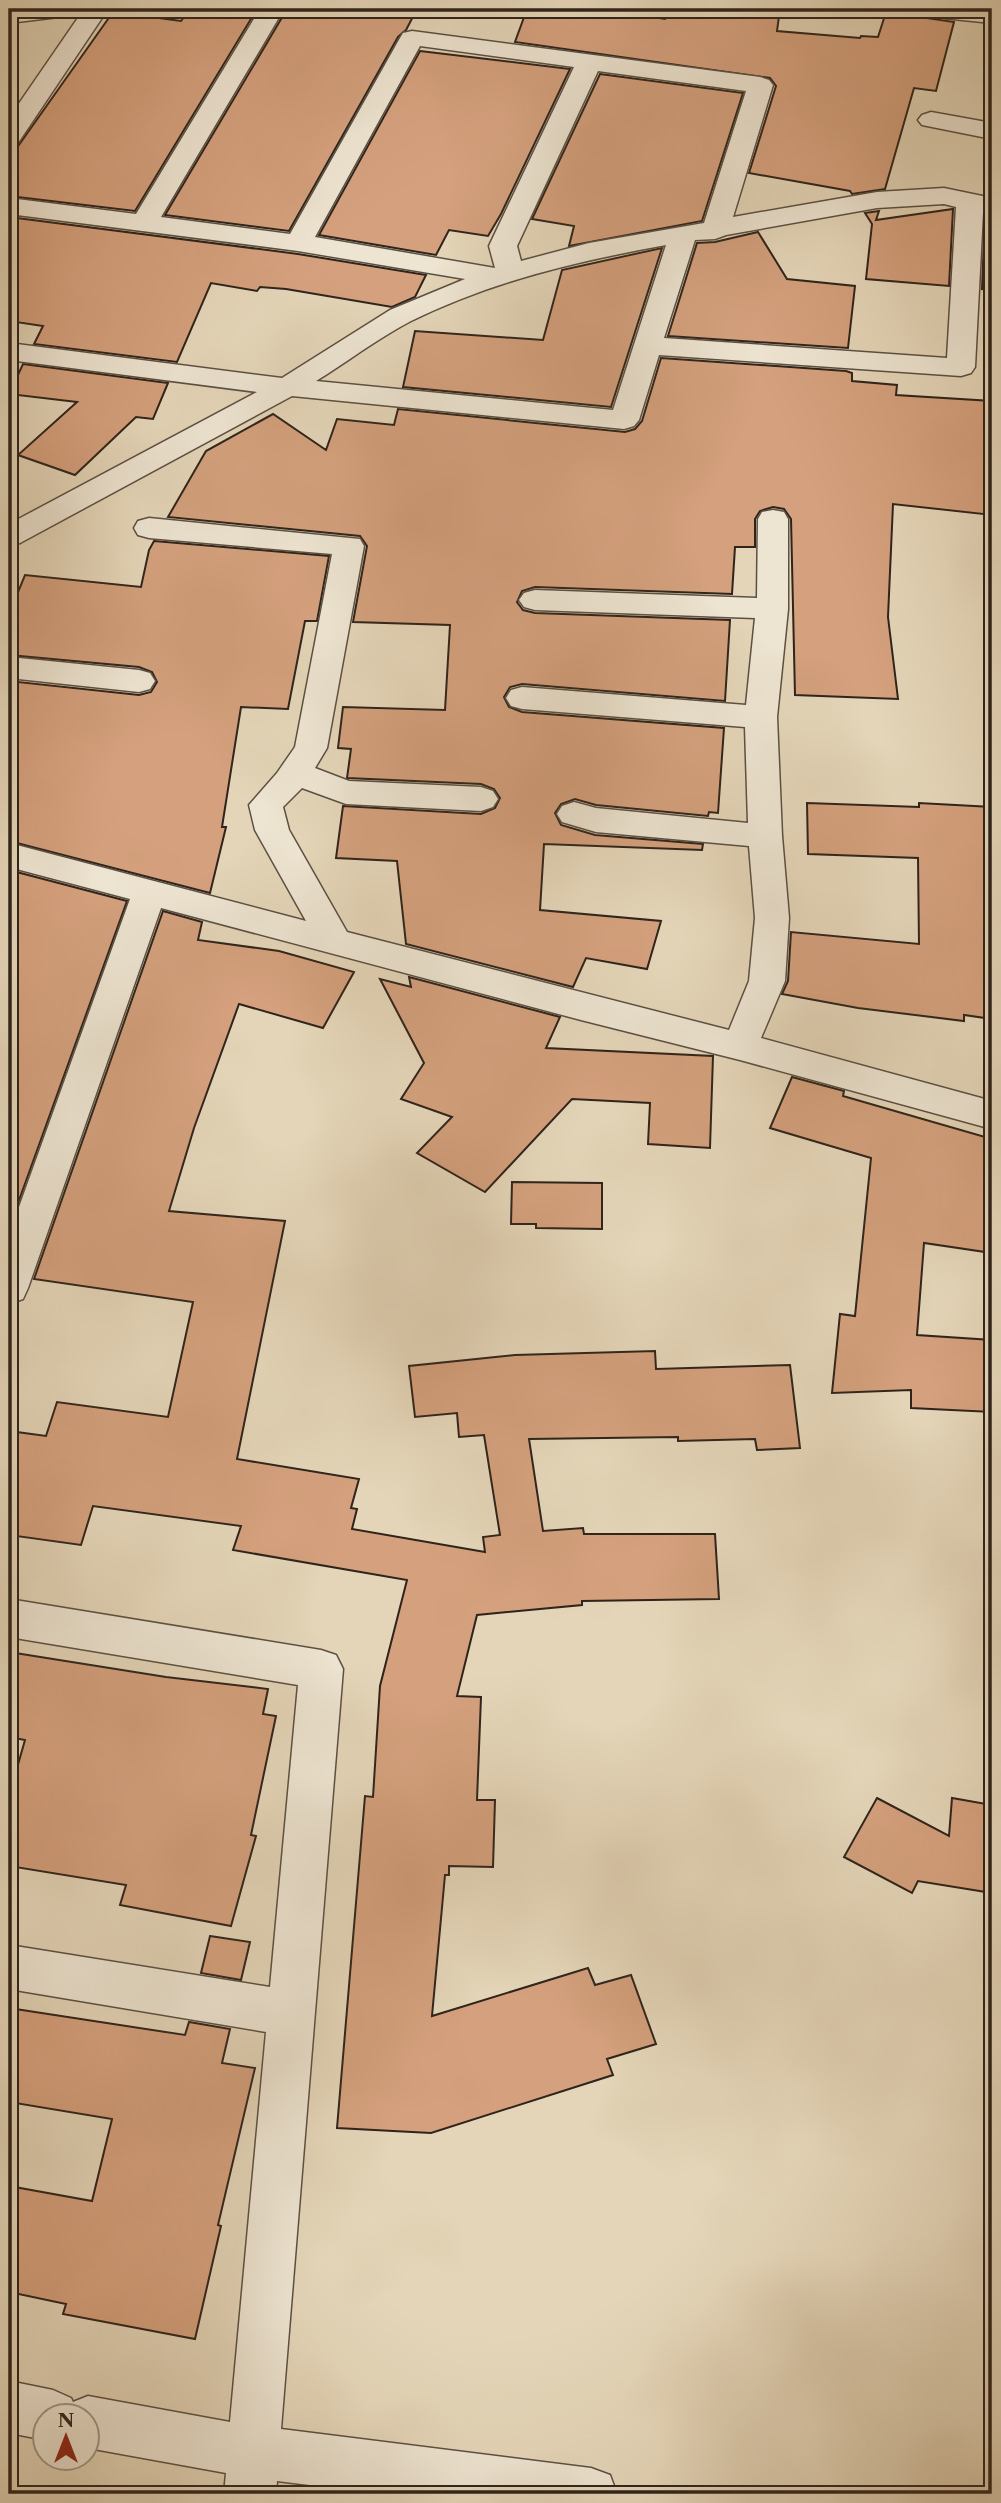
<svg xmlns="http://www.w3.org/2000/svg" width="1001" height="2503" font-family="'Libre Caslon Text',serif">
<rect width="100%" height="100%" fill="#e4d5b8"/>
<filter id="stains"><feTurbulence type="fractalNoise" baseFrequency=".00286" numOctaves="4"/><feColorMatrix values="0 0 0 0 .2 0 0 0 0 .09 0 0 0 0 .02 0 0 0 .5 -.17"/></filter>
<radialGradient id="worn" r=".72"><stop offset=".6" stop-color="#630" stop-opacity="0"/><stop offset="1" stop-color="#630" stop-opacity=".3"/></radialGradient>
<g fill="#d4a07d" stroke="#2f241c" stroke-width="2">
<path d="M 190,9 L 257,9 L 135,211 L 9,196 L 9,159 L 113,12 L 181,21 Z"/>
<path d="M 287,9 L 417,9 L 406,30 L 398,37 L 289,231 L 165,215 Z"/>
<path d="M 527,9 L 619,12 L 665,19 L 668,9 L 780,9 L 777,31 L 860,38 L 861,36 L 878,37 L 886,12 L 954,22 L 936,91 L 914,88 L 885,189 L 852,194 L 850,191 L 749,173 L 776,86 L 770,78 L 515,42 Z"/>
<path d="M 420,51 L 570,69 L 501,214 L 488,236 L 449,230 L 436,255 L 319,235 Z"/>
<path d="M 600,74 L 743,93 L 702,221 L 569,246 L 574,226 L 532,219 Z"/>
<path d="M 953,209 L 949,286 L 866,279 L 872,224 L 865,213 L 879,211 L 876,220 Z"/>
<path d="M 985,215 L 992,216 L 992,290 L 982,289 Z"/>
<path d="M 9,217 L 298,254 L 426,275 L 415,297 L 392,307 L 286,289 L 260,287 L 257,291 L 211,283 L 177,362 L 34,344 L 43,326 L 9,321 Z"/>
<path d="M 758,232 L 787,279 L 855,286 L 848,348 L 668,336 L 697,243 L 715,242 Z"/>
<path d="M 662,248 L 611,407 L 403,387 L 415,331 L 543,340 L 562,270 Z"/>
<path d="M 661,358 L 846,371 L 852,373 L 852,381 L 897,385 L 896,395 L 992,401 L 992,515 L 893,504 L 888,617 L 898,699 L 795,695 L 791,519 L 784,509 L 773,507 L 760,511 L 755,519 L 755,547 L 735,547 L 732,594 L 535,587 L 522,591 L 517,602 L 523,610 L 535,613 L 730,620 L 725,701 L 522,684 L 510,687 L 504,697 L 509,707 L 522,712 L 724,728 L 718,813 L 709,812 L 708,816 L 596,805 L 575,799 L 561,804 L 555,813 L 561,825 L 595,835 L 703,844 L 702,850 L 544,844 L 540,910 L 661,921 L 647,969 L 586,958 L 573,987 L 406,944 L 397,861 L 336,858 L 343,806 L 481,814 L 495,808 L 500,798 L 494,789 L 481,784 L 347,778 L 351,749 L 338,748 L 343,707 L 445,710 L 450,625 L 353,622 L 367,546 L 360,536 L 168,517 L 206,451 L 273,414 L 326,450 L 337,419 L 394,425 L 398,409 L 625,432 L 635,429 L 642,421 Z"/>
<path d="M 23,364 L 168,383 L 153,419 L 136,417 L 75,475 L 18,455 L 77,402 L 9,394 Z"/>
<path d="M 154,541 L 329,556 L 317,621 L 305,621 L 288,709 L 241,707 L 222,827 L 226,827 L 210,893 L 9,841 L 9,681 L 139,695 L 151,692 L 157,682 L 152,672 L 139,667 L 9,655 L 9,614 L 25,575 L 141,587 L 149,550 Z"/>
<path d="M 807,803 L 919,807 L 919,803 L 992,807 L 992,853 L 984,853 L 987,955 L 992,956 L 992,1019 L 964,1015 L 964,1021 L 858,1008 L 782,994 L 788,981 L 791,932 L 919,944 L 918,858 L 808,854 Z"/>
<path d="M 9,870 L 127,901 L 9,1228 Z"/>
<path d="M 163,911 L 202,922 L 198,940 L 279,951 L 354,972 L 323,1028 L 239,1004 L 194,1128 L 169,1211 L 285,1221 L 237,1459 L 359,1479 L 351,1508 L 357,1509 L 352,1529 L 485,1552 L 483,1537 L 500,1535 L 484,1435 L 459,1437 L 457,1413 L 415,1417 L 409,1366 L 515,1355 L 655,1351 L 656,1369 L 790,1365 L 800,1448 L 757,1450 L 755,1439 L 678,1441 L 678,1437 L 529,1439 L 543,1531 L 583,1528 L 584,1534 L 715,1534 L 719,1599 L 582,1601 L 582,1605 L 477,1615 L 457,1696 L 481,1697 L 477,1800 L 495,1800 L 493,1867 L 449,1866 L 449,1875 L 445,1875 L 432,2016 L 588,1968 L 595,1985 L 631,1975 L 656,2044 L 607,2059 L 613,2075 L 431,2133 L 337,2128 L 365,1796 L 373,1797 L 380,1686 L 407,1580 L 233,1550 L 241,1526 L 93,1506 L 81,1545 L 9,1535 L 9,1431 L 46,1436 L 57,1402 L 168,1417 L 193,1302 L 34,1279 Z"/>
<path d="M 409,977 L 560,1017 L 546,1048 L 713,1056 L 710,1148 L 648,1144 L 650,1103 L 572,1099 L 485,1192 L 417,1153 L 452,1117 L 401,1099 L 424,1063 L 380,979 L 411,987 Z"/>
<path d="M 792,1077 L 844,1091 L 843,1096 L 992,1139 L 992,1253 L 924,1243 L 917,1335 L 992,1340 L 992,1412 L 911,1408 L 911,1390 L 832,1393 L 840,1314 L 855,1316 L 871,1158 L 770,1128 Z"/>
<path d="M 512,1182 L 602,1183 L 602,1229 L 536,1228 L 536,1224 L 511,1224 Z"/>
<path d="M 9,1652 L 166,1677 L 268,1689 L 263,1714 L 276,1716 L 251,1835 L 256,1836 L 231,1926 L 120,1905 L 126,1885 L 9,1866 L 9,1796 L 25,1740 L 9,1737 Z"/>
<path d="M 877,1798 L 949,1836 L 952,1798 L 992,1805 L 992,1893 L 918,1881 L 912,1893 L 844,1857 Z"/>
<path d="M 210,1936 L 250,1942 L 241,1980 L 201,1973 Z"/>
<path d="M 9,2008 L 185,2035 L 189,2022 L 230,2029 L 222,2063 L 255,2068 L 218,2225 L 221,2226 L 195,2339 L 63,2314 L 66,2304 L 9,2292 L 9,2186 L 92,2201 L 112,2119 L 9,2102 Z"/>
</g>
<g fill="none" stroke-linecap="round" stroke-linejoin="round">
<g stroke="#5c5043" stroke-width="3">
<g id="minor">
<path d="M 9,9 L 79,9 L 76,14 L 67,16 L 9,23 Z"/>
<path d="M 84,9 L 108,9 L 18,143 L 9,145 L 9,118 Z"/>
<path d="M 260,9 L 284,9 L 161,217 L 290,234 L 400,38 L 403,33 L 412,31 L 760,77 L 769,80 L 773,85 L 733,217 L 877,192 L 944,188 L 992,198 L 992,214 L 983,212 L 975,367 L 971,373 L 961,376 L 659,355 L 639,420 L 634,426 L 624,429 L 292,396 L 20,543 L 9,546 L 9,524 L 257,392 L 9,360 L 9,343 L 282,378 L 390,310 L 465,279 L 298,251 L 9,214 L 9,198 L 136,214 ZM 420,46 L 574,67 L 489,246 L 495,268 L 315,237 ZM 598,71 L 746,91 L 704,223 L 589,243 L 521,261 L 517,246 ZM 944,204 L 956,207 L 947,358 L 664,338 L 695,240 L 715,239 L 726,235 L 877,208 ZM 666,245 L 613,410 L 316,381 C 347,362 378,338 411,321 C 492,281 578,261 666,245 Z"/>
<path d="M 911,9 L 992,9 L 992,23 L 923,16 L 914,14 Z"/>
<path d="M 931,112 L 992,123 L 992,139 L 922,125 L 918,120 L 922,115 Z"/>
<path d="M 773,510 L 784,512 L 788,519 L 788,609 L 777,717 L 782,836 L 789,918 L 785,981 L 761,1038 L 992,1101 L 992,1129 L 740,1060 L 581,1020 L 161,908 L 28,1288 L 23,1299 L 9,1304 L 9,1235 L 130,899 L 9,867 L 9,843 L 306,921 L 255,830 L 249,805 L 277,773 L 295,747 L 332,554 L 149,538 L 138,535 L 134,528 L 138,521 L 149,518 L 360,539 L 364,546 L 327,748 L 315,768 L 349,781 L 481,787 L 493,791 L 498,799 L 493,807 L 481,811 L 346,804 L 302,788 L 283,807 L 289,830 L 347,932 L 729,1030 L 749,981 L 755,918 L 749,846 L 596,832 L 562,822 L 557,814 L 562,806 L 574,802 L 596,808 L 748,823 L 745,727 L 522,709 L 511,706 L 506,698 L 511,690 L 522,687 L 746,705 L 755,618 L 535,610 L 524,607 L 519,600 L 524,593 L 535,590 L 757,598 L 758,519 L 762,512 Z"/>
<path d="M 9,657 L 139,670 L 150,673 L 155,681 L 150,689 L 139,692 L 9,678 Z"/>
<path d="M 9,1599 L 321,1650 L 336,1655 L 343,1669 L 281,2429 L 591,2468 L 610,2475 L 617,2494 L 383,2494 L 277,2481 L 276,2494 L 224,2494 L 226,2473 L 88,2448 L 88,2416 L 46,2416 L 46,2440 L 9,2433 L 9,2381 L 53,2390 L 71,2398 L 73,2402 L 88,2396 L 230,2422 L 266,2032 L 9,1989 L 9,1945 L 270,1987 L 298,1685 L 9,1637 Z"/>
</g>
</g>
<use href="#minor" fill="#ede4d1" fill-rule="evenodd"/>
</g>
<rect width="1001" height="2503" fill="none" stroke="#e4d5b8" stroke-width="35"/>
<rect x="10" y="10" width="980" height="2482" fill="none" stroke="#2f241c" stroke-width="3.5"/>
<rect x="18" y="18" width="966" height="2468" fill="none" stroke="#2f241c" stroke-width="2"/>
<g transform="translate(66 2437)"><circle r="33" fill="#ede4d1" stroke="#a19789" stroke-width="2"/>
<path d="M0-5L12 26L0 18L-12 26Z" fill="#8f2418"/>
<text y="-10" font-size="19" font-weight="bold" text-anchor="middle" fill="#2f241c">N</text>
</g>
<rect width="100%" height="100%" filter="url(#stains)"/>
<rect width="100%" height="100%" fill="url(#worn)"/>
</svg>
